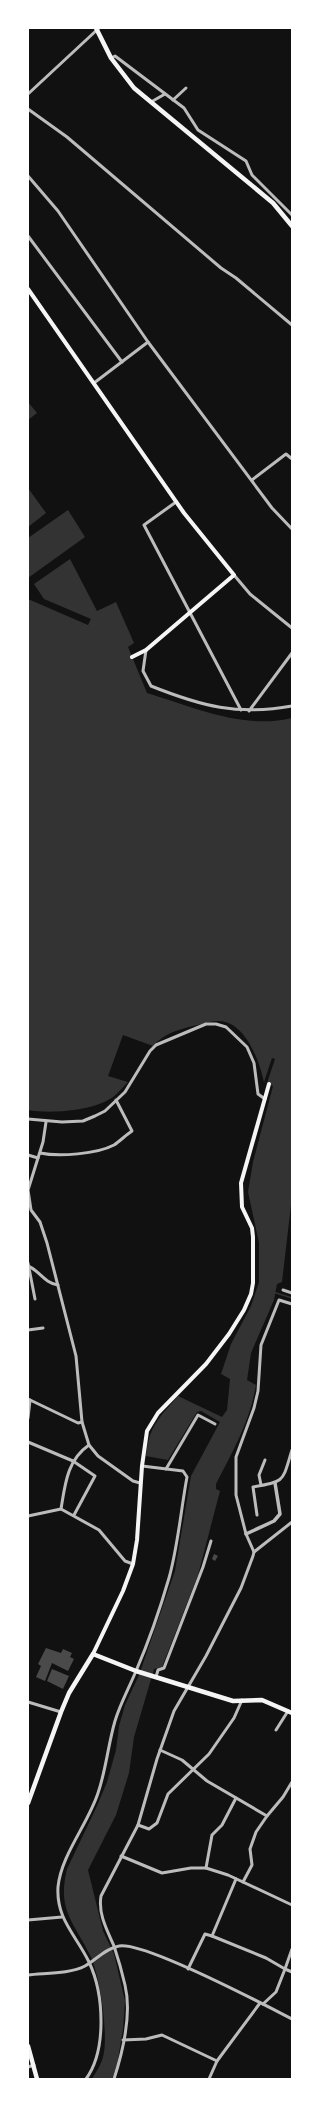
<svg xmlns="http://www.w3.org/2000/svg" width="320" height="2107" font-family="'Alegreya Sans',sans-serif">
<rect width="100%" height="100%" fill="#111"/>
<g fill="#333">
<path d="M 28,402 L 37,413 L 28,420 Z"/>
<path d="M 28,488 L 46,513 L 28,527 Z"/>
<path d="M 68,510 L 85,537 L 28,578 L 28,538 Z"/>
<path d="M 70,559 L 97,611 L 116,602 L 134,643 L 128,647 L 147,693 C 193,707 244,730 292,718 L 291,1205 L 282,1282 L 277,1284 L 274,1300 L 251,1353 L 247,1380 L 256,1385 C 250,1421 233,1451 216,1484 L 216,1489 L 220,1491 L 198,1575 L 162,1667 L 154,1669 L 134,1737 L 129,1773 L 116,1815 L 88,1870 L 103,1931 L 114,1954 L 125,2001 L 123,2029 L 117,2065 L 112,2079 L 92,2079 C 96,2072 101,2065 103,2057 C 109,2035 100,1976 90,1955 C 73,1921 57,1910 67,1869 L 97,1806 L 107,1782 L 116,1750 L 119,1726 L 125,1705 L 139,1675 L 175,1571 L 191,1476 L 220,1422 L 201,1411 L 197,1412 L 168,1460 L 146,1456 C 149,1426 159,1418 178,1396 L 222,1417 L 227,1410 L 230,1379 L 221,1374 L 231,1344 L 251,1306 L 259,1282 L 259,1243 L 248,1192 L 253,1162 L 273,1086 L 264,1082 C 259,1060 245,1020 217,1021 C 209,1021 200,1025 193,1026 C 176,1030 164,1034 153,1046 L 123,1035 L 108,1076 L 128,1082 C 123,1087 118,1093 113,1097 C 94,1111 50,1114 28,1110 L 28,599 L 88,625 L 91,619 L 44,599 L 34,584 Z"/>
</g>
<path fill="#111" d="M 272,1058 L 275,1059 L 267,1083 L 264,1082 Z"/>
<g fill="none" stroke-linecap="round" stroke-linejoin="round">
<path stroke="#333" stroke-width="1.5" d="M 273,1292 L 292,1298"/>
</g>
<g fill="#4a4a4a">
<path d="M 214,1554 L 218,1556 L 215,1561 L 212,1559 Z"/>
<path d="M 46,1648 L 61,1653 L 63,1649 L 72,1653 L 70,1657 L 74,1659 L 68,1671 L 52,1663 L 45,1681 L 36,1677 L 41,1666 L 38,1664 Z"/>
<path d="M 52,1669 L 69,1676 L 63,1689 L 47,1681 Z"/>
</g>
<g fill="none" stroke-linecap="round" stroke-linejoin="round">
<g stroke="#bcbcbc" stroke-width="3">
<path d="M 111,58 L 115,56 L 184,108 L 198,130 L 246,161 L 252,175 L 292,215"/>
<path d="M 28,94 L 99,28"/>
<path d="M 173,100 L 186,88"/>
<path d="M 151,102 L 165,94"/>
<path d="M 28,109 L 67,137 L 221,268 L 236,278 L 292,325"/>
<path d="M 28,176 L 58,211 L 148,342 L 272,508 L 292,529"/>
<path d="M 28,236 L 122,362"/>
<path d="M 94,383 L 148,342"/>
<path d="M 252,480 L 286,454 L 292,459"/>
<path d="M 176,502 L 144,525 L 241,710"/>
<path d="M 234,575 L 250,594 L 292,628"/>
<path d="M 146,650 L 143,671 L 151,686 C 201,706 238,716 292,706"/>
<path d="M 249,711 L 292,653"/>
<path d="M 28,1119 L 62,1122 L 83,1121 L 95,1116 L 105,1111 L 125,1092 L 150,1051 L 156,1045 L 206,1024 L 216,1024 L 226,1027 L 247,1047 L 254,1063 L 258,1094 L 265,1099"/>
<path d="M 46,1122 L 43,1142 L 28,1190 L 31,1210 L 40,1222 L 47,1243 L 76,1356 L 82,1422 L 89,1445 L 98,1456 L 133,1481 L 140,1483"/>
<path d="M 40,1153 C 59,1157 97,1154 114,1145 C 120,1141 126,1135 132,1131 L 116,1100"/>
<path d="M 28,1155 L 38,1158"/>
<path d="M 28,1263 L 35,1299"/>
<path d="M 28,1266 C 40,1271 44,1283 58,1285"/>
<path d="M 283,1290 L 292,1293"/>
<path d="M 28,1330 L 43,1328"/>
<path d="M 28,1399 L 78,1423 L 82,1422"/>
<path d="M 28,1418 L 30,1400"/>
<path d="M 28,1442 L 73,1461 L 95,1476 L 74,1515"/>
<path d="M 166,1469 L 198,1415 L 215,1424"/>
<path d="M 261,1485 L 259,1475 L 265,1460"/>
<path d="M 61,1509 C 65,1485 67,1460 89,1445"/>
<path d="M 257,1515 L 253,1487 C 286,1481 282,1482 292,1450"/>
<path d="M 28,1516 L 61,1509 L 99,1530 L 125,1561 L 133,1564"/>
<path d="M 254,1552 L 292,1522"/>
<path d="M 156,1677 L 158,1670 L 164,1668 L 203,1567 L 211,1541"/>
<path d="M 28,1702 L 61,1712"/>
<path d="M 276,1730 L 288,1711"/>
<path d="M 160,1750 L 182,1760 L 207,1781 L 267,1816"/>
<path d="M 138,1825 L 149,1829 L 157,1823 L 168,1794 L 209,1754 L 234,1718 L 242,1700"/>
<path d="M 121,1856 L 162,1873 L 191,1868 L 206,1868 L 228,1875 L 292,1905"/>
<path d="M 206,1868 L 212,1835 L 222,1825 L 236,1798"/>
<path d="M 243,1882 L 252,1865 L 250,1849 L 256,1832 L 267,1816 L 283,1797 L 292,1782"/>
<path d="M 28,1920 L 62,1917"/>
<path d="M 212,1936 L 266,1958 L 285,1969 L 276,1992 L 263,2004"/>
<path d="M 292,1949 L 285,1969 L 292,1972"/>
<path d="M 188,1969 L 205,1934 L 212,1936 L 236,1879"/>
<path d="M 28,1975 C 45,1973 70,1974 85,1966 C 96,1960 106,1948 119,1946 C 143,1941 265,2005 292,2019"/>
<path d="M 123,2040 L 146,2039 L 162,2035 L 217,2061"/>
<path d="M 28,2067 L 34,2065"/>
<path d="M 86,2079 C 107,2050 104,1994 89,1962 C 76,1935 56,1919 58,1887 C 61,1855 88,1824 98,1793 C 106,1770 108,1745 115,1721 C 120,1704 129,1688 136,1671 C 149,1641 160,1609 169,1578 C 178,1546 181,1509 187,1477 L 183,1471 L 142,1466"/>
<path d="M 114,2079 C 123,2051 132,2014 125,1985 C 122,1972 118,1958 114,1946 C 107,1930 98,1914 101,1896 L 138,1825 L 157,1759 L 174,1711 L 206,1656 L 241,1588 L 253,1556 L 254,1552 L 246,1534 L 236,1495 L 236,1457 L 254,1408 L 258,1391 L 261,1345 L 279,1300 L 292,1304"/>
<path d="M 209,2079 L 217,2061 L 260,2003"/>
</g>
<path stroke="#bcbcbc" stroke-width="3.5" d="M 246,1534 L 274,1521 L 280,1514 L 275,1483"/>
<g stroke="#f5f5f5" stroke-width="4">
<path d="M 28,289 L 184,513 L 234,575 L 146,650 L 132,657"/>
<path d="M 93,1654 L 123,1591 L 133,1564 L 137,1540 L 142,1466 L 147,1431 L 158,1413 L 206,1364 L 229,1334 L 244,1310 L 251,1294 L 253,1283 L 253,1237 L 252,1228 L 242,1207 L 241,1183 L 269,1084"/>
</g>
<g stroke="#f5f5f5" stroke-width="4.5">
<path d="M 96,28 L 111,58 L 134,88 L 273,203 L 292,226"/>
<path d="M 28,1803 L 61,1712 L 69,1693 L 93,1654 L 136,1671 L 233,1701 L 262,1700 L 292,1713"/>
<path d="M 28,2046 L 37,2079"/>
</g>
</g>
<rect width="320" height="2107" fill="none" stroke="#ffffff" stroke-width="58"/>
</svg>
